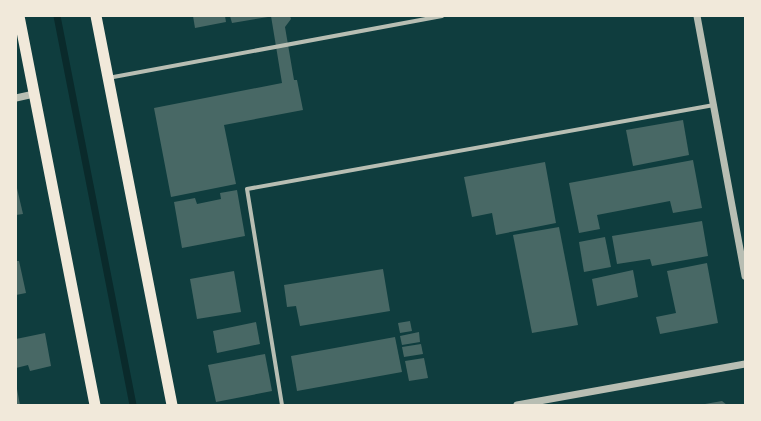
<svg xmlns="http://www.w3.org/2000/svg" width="761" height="421" font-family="Commissioner,sans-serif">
<rect width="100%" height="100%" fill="#0f3d3e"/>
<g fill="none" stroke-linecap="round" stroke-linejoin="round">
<path stroke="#0a2a2b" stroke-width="7" d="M 57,16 L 133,405"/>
</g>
<g fill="#486865">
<path d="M 193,16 L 225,16 L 226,22 L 195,28 Z"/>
<path d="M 230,16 L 268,16 L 268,17 L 232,23 Z"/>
<path d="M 271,16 L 290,16 L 291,19 L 285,27 L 294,80 L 297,80 L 303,110 L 224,125 L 236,184 L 171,197 L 154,108 L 282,83 Z"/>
<path d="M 683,120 L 689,155 L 633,166 L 626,130 Z"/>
<path d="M 693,160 L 702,208 L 673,213 L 670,201 L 597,215 L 600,229 L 579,233 L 569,183 Z"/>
<path d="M 545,162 L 556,223 L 496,235 L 492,213 L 472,217 L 464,177 Z"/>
<path d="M 16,184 L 23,214 L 16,215 Z"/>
<path d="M 237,190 L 245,236 L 182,248 L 174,202 L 195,198 L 197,204 L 221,199 L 220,193 Z"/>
<path d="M 702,221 L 708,256 L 652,266 L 650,259 L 617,264 L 612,236 Z"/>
<path d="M 559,227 L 578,325 L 532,333 L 513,235 Z"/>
<path d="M 605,237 L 611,267 L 584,272 L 579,242 Z"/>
<path d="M 16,261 L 19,261 L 26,293 L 16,295 Z"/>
<path d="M 707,263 L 718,323 L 660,334 L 656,317 L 676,313 L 667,271 Z"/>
<path d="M 383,269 L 390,311 L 300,326 L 296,306 L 287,307 L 284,285 Z"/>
<path d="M 633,270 L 638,297 L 597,306 L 592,279 Z"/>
<path d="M 234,271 L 241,312 L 197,319 L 190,279 Z"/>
<path d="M 410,321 L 412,331 L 400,333 L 398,323 Z"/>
<path d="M 256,322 L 260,344 L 217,353 L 213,331 Z"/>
<path d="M 419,332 L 420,342 L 402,345 L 400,336 Z"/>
<path d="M 45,333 L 51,366 L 30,371 L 28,365 L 16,368 L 16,339 Z"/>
<path d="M 395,337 L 402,372 L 297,391 L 291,356 Z"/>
<path d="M 421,344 L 423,354 L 404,357 L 402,347 Z"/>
<path d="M 265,354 L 272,391 L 216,402 L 208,365 Z"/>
<path d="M 424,358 L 428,378 L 409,381 L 405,361 Z"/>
<path d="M 16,389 L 17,389 L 20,405 L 16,405 Z"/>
<path d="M 722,401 L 727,405 L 705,405 L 705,404 Z"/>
</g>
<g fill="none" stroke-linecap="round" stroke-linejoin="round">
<g stroke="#b8beb3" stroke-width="4">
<path d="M 108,78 L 442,16"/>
<path d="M 282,405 L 247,189 L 714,105"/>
</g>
<g stroke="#b8beb3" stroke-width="7">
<path d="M 697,16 L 745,276"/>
<path d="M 16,98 L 34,94"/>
<path d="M 517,405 L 745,364"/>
</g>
<g stroke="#f1e9da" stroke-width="11">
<path d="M 19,16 L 95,405"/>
<path d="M 96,16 L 172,405"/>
</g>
</g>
<rect width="761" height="421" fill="none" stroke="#f1e9da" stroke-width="34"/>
</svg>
